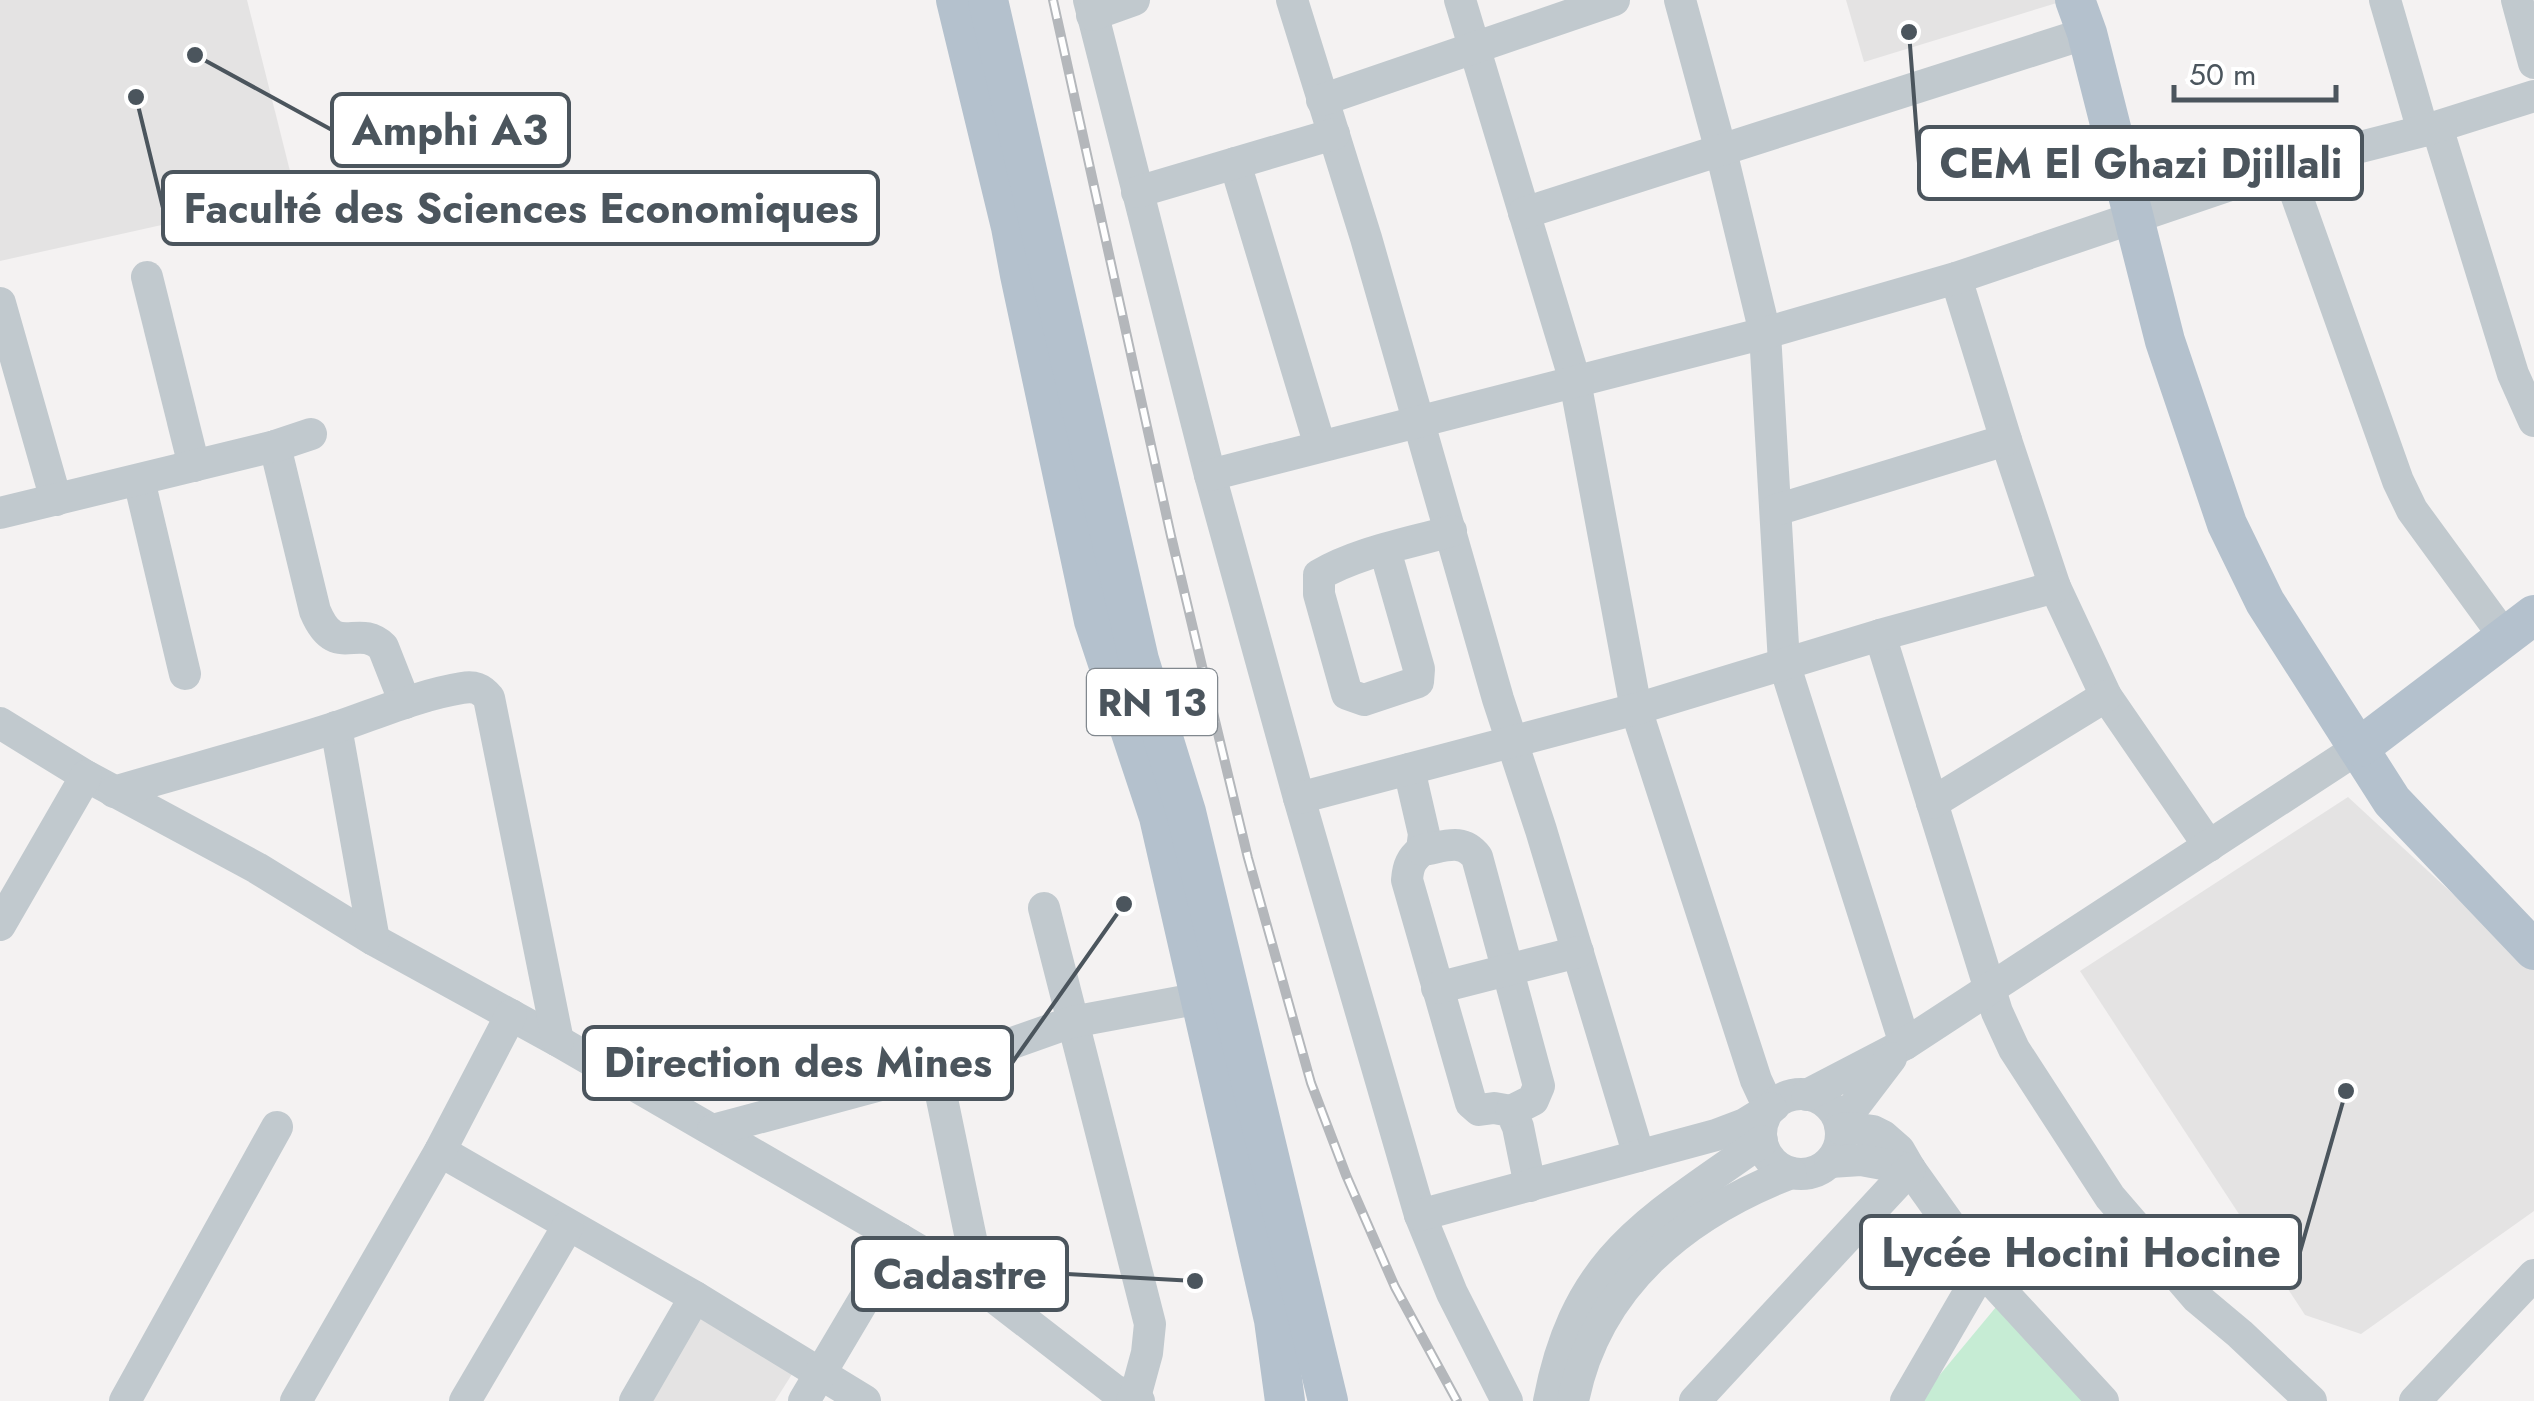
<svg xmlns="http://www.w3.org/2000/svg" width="2534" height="1401" font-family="Jost,sans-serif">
<rect width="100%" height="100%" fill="#f4f2f2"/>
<g fill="#e4e3e3">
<path d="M 0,0 L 247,0 L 296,195 L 0,261 Z"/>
<path d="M 1846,0 L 2060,0 L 2060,2 L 1864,62 Z"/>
<path d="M 2348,797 L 2534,969 L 2534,1211 L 2361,1334 L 2305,1315 L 2080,971 Z"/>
<path d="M 700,1315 L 794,1371 L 775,1401 L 653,1401 Z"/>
</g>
<path fill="#c6ecd4" d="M 2001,1301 L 2095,1401 L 1918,1401 Z"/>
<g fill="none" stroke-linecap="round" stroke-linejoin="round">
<g stroke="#c1c9ce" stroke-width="32">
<path d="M 1089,0 L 1210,475 L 1299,798 L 1420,1215 L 1452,1293 L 1507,1401"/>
<path d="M 1292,0 L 1366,238 L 1498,699 L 1541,830 L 1639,1156"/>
<path d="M 1460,0 L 1575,381 L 1636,709 L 1756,1080 L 1763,1095 L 1774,1106"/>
<path d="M 1680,0 L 1721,151 L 1765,333 L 1784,663 L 1905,1044"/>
<path d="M 2385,0 L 2423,131"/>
<path d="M 2517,0 L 2534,63"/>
<path d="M 1092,15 L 1134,0"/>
<path d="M 1322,100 L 1614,0"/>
<path d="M 2437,127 L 2513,374 L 2534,421"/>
<path d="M 1235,163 L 1320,446"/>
<path d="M 2286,166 L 2398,481 L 2412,510 L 2504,636"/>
<path d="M 1137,192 L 1334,134"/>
<path d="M 1524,213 L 2087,33"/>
<path d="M 147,277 L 194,466"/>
<path d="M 1956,278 L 2006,440 L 2055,587 L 2106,696 L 2209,846"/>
<path d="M 0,303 L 56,500"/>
<path d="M 275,446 L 315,611 C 336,661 357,622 383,647 L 405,703"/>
<path d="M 1210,475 L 1765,333 L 1956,278 L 2286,166 L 2423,131 L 2534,96"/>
<path d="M 139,480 L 185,674"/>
<path d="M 1776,510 L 2006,440"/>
<path d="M 0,513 L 275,446 L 311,434"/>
<path d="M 1385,550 L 1419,669 L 1418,682 L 1364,700 L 1347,694 L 1319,594 L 1319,575 C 1358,552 1407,544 1451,531"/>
<path d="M 1880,635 L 1997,1012 L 2014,1049 L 2110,1197 L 2197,1298 L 2240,1334 L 2311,1401"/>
<path d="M 0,723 L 86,776 L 257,868 L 374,940 L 558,1041 L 900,1239 L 981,1287 L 1114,1390 L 1139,1401"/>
<path d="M 336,727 L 374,940"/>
<path d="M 1409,769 L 1424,834 L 1422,850 C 1411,859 1408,866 1407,880 L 1471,1103 L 1479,1110 L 1494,1108 L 1511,1111 L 1518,1127 L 1530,1186"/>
<path d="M 114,792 C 188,770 263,751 337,727 C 378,713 419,695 462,688 C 474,686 481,688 489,698 L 558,1041"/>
<path d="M 1299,798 L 1636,709 L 1880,635 L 2055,587"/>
<path d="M 1932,803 L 2106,696"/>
<path d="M 1422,850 C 1444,847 1462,837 1477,857 L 1539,1086 L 1533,1100 L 1511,1111"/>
<path d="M 1044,908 L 1150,1324 L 1147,1353 L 1135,1397 L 1132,1401"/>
<path d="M 0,925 L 86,776"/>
<path d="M 1437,988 L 1578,952"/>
<path d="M 936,1070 L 981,1287"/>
<circle cx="1801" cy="1134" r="40"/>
<path d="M 1807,1095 L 1905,1044 L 2360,747"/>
<path d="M 1840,1125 L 1891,1058"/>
<path d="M 1841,1129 L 1852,1128 L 1873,1131 L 1883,1136 L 1899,1150 L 1910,1169 L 1982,1270 L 2103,1401"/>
<path d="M 713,1130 L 936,1070 L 1072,1022 L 1201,998"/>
<path d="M 440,1151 L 695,1297 L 865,1401"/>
<path d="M 1830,1162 L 1861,1160 L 1910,1169"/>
<path d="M 1420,1215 L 1716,1135 L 1745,1124 L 1771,1108"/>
<path d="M 125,1401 L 277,1127"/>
<path d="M 296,1401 L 440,1151 L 511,1015"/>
<path d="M 465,1401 L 568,1226"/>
<path d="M 635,1401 L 695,1297"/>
<path d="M 804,1401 L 900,1239"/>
<path d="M 1549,1401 C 1577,1255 1650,1221 1762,1141"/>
<path d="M 1573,1401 C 1596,1285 1685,1214 1791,1173"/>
<path d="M 1695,1401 L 1910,1169"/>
<path d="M 1906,1401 L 1982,1270"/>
<path d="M 2415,1401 L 2534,1275"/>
</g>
<g stroke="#b4c1cd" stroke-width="40">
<path d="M 956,0 L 1011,227 L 1020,275 L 1094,621 L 1159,817 L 1274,1320 L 1285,1401"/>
<path d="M 988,0 L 1139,660 L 1186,812 L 1328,1401"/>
<path d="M 2075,0 L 2087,33 L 2165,341 L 2227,524 L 2265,602 L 2392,801 L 2534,950"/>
<path d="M 2360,747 L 2534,615"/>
</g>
<g stroke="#b4b7bb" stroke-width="10">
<path id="rail" d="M 1053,0 L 1171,536 L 1210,700 L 1248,858 L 1311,1083 L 1346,1175 L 1395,1287 L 1457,1401"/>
</g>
<use href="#rail" stroke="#fff" stroke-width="6" stroke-dasharray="19" stroke-linecap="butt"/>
</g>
<g text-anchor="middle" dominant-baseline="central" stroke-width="9" stroke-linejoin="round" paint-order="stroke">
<rect fill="#fff" stroke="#81888e" stroke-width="2.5" x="1087" y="669" width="130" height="66" rx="8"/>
<g font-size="38" font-weight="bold" fill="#4b555d">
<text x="1152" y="702">RN 13</text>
</g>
</g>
<path fill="none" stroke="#4b555d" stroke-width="4" d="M195 55L332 130M1909 32L1919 163M136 97L163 208M1124 904L1012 1063M2346 1091L2300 1252M1195 1281L1067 1274"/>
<g fill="#4b555d" stroke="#fff" stroke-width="4">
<circle cx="195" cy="55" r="10"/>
<circle cx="1909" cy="32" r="10"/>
<circle cx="136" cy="97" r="10"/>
<circle cx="1124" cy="904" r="10"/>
<circle cx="2346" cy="1091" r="10"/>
<circle cx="1195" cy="1281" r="10"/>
</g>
<g fill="#fff" stroke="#4b555d" stroke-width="4">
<rect x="332" y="94" width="237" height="72" rx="10"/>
<rect x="1919" y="127" width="443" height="72" rx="10"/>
<rect x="163" y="172" width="715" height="72" rx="10"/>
<rect x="584" y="1027" width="428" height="72" rx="10"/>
<rect x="1861" y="1216" width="439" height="72" rx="10"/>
<rect x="853" y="1238" width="214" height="72" rx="10"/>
</g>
<g font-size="42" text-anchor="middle" font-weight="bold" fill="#4b555d">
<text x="450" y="145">Amphi A3</text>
<text x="2141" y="178">CEM El Ghazi Djillali</text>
<text x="521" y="223">Faculté des Sciences Economiques</text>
<text x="798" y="1077">Direction des Mines</text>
<text x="2081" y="1267">Lycée Hocini Hocine</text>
<text x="960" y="1289">Cadastre</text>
</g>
<path d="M2174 85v15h162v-15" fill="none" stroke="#4b555d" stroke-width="5"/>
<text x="2189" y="85" font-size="30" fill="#4b555d" stroke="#ffffff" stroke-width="8" paint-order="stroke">50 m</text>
</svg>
